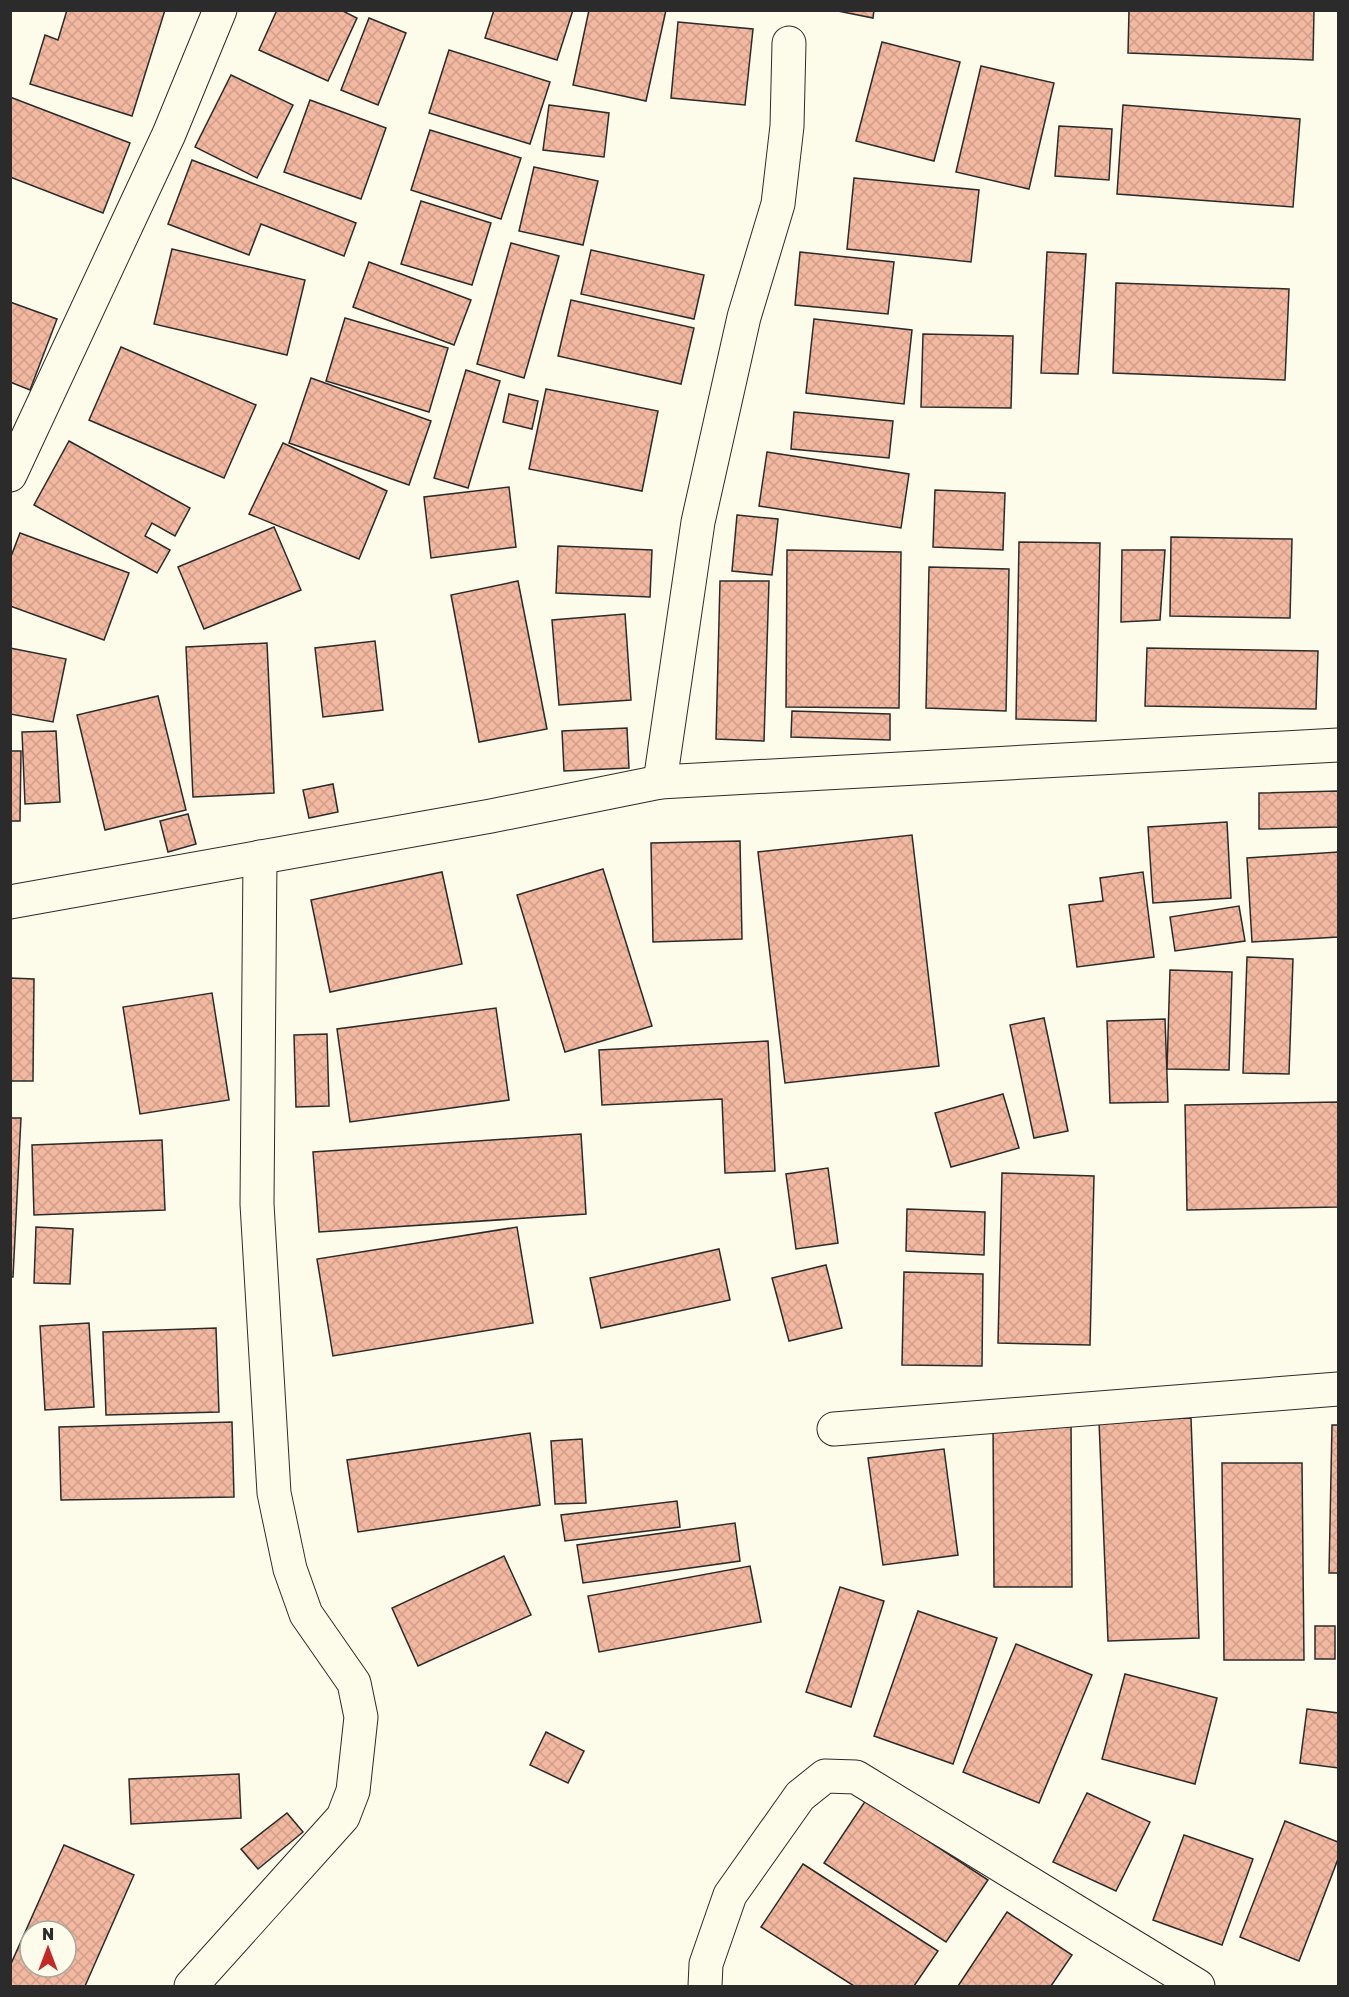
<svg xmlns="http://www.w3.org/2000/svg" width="1349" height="1997" font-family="'Golos Text',sans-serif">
<defs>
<pattern id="building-cross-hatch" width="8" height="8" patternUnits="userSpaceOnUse" patternTransform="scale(1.5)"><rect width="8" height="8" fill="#f2b8a0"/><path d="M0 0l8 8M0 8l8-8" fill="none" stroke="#d09e8a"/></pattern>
</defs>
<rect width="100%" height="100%" fill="#fdfbea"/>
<g fill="url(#building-cross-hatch)" stroke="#2b2b2b" stroke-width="1.5" fill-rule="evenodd">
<path d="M 67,10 L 165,10 L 132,116 L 30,84 L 45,35 L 58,40 Z"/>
<path d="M 277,10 L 341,10 L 357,18 L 328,81 L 259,50 Z"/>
<path d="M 494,10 L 573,10 L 557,60 L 485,38 Z"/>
<path d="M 589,10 L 666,10 L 646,101 L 573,85 Z"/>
<path d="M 833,10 L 874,10 L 873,18 Z"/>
<path d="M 1129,10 L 1314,10 L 1313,60 L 1128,53 Z"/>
<path d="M 369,18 L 406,33 L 378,105 L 341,90 Z"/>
<path d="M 678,22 L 753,29 L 745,105 L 671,98 Z"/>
<path d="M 882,42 L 960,62 L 934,161 L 856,141 Z"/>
<path d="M 449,50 L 550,82 L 530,144 L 429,113 Z"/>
<path d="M 981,66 L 1054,83 L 1029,189 L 956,172 Z"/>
<path d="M 231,75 L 293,105 L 257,178 L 195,147 Z"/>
<path d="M 10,97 L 130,143 L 103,213 L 10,177 Z"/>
<path d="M 310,100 L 386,128 L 361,199 L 284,172 Z"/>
<path d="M 549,105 L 609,113 L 604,157 L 543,150 Z"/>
<path d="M 1123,105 L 1300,119 L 1293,207 L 1117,194 Z"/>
<path d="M 1059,126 L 1112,129 L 1109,180 L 1055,176 Z"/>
<path d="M 430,130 L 521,158 L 501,219 L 411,190 Z"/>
<path d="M 192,160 L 356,223 L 344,256 L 261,224 L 249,255 L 168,224 Z"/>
<path d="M 534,167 L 598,181 L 583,245 L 519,231 Z"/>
<path d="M 854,178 L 979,190 L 971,262 L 847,249 Z"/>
<path d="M 421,201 L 491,223 L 472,285 L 401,264 Z"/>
<path d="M 511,243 L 559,256 L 524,378 L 477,364 Z"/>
<path d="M 172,249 L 305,280 L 287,355 L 154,324 Z"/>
<path d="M 591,250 L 704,275 L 694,319 L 581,294 Z"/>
<path d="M 800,252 L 894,262 L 888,314 L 795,305 Z"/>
<path d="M 1047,252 L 1086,254 L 1078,374 L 1041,373 Z"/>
<path d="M 369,262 L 471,300 L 454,345 L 353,307 Z"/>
<path d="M 1116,283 L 1289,289 L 1285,380 L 1113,373 Z"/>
<path d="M 571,300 L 694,328 L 681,384 L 558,356 Z"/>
<path d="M 10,302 L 57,319 L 30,390 L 10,382 Z"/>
<path d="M 345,318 L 448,348 L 429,412 L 326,381 Z"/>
<path d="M 814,319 L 912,330 L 904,404 L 806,393 Z"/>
<path d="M 923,334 L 1013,336 L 1011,408 L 921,407 Z"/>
<path d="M 121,347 L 256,405 L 224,478 L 89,420 Z"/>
<path d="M 466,370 L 500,381 L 468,488 L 434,478 Z"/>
<path d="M 311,378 L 431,421 L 409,485 L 289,443 Z"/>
<path d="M 546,389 L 658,411 L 642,491 L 529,469 Z"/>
<path d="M 509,394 L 538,401 L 532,429 L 503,422 Z"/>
<path d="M 794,412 L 893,421 L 889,458 L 791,449 Z"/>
<path d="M 69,441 L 190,508 L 175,536 L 152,523 L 145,536 L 170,550 L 157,573 L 34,505 Z"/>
<path d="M 283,443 L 387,491 L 359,559 L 249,514 Z"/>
<path d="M 767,452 L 909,474 L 901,528 L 759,506 Z"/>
<path d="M 509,487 L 516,547 L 431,558 L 424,497 Z"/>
<path d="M 935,490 L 1005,493 L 1003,550 L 933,547 Z"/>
<path d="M 737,515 L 778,519 L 772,575 L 732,571 Z"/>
<path d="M 274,527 L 301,590 L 204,629 L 178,567 Z"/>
<path d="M 20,533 L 129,573 L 104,640 L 10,606 L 10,559 Z"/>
<path d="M 1171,537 L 1292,539 L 1290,618 L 1170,616 Z"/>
<path d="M 1019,542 L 1100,543 L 1096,721 L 1016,719 Z"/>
<path d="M 558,546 L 652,550 L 650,597 L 556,593 Z"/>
<path d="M 787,550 L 901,552 L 899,708 L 786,707 Z"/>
<path d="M 1122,550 L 1165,550 L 1160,620 L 1121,622 Z"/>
<path d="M 929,567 L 1009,569 L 1006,711 L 926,708 Z"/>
<path d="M 518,581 L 547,729 L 479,742 L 451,595 Z"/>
<path d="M 720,581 L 769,581 L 764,741 L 716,739 Z"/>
<path d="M 625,614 L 631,700 L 559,705 L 552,620 Z"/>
<path d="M 375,641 L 383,710 L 323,717 L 315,648 Z"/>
<path d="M 267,643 L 274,793 L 193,797 L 186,647 Z"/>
<path d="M 10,648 L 66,659 L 53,722 L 10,714 Z"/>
<path d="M 1147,648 L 1318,651 L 1316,709 L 1145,706 Z"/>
<path d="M 158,696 L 186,810 L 105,830 L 77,715 Z"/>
<path d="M 792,711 L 890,714 L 890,740 L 791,737 Z"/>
<path d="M 627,728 L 629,768 L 564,771 L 562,731 Z"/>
<path d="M 56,731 L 60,802 L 25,804 L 22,732 Z"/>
<path d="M 10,751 L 21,751 L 20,821 L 10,821 Z"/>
<path d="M 333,784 L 338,812 L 309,818 L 303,790 Z"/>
<path d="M 1338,791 L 1338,827 L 1259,829 L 1259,793 Z"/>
<path d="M 188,814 L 196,844 L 168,852 L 160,821 Z"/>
<path d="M 1227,822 L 1231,898 L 1153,903 L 1148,827 Z"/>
<path d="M 912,835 L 939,1066 L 785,1083 L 758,852 Z"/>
<path d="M 740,841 L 742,939 L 653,942 L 651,843 Z"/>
<path d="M 1338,852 L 1338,937 L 1252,942 L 1247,858 Z"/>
<path d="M 603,869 L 652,1026 L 565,1052 L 517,895 Z"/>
<path d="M 442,872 L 462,964 L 330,992 L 311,900 Z"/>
<path d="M 1143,872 L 1154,957 L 1077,967 L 1069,905 L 1103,901 L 1100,878 Z"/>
<path d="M 1239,906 L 1245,941 L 1175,951 L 1170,917 Z"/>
<path d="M 1247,957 L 1293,959 L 1289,1074 L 1243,1073 Z"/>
<path d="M 1170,970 L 1232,972 L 1229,1070 L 1167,1069 Z"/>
<path d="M 10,978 L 34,979 L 33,1081 L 10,1081 Z"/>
<path d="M 212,993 L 229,1100 L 140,1114 L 123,1007 Z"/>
<path d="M 496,1008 L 509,1100 L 350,1122 L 337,1029 Z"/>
<path d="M 1044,1018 L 1068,1131 L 1034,1138 L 1010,1025 Z"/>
<path d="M 1165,1019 L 1168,1102 L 1110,1103 L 1107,1021 Z"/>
<path d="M 327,1034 L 329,1106 L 296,1107 L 294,1035 Z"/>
<path d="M 768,1041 L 775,1171 L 725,1173 L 722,1099 L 602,1105 L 599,1050 Z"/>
<path d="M 1003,1094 L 1019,1148 L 951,1167 L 935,1113 Z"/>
<path d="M 1338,1102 L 1338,1207 L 1187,1210 L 1185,1105 Z"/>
<path d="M 10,1118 L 21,1118 L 13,1277 L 10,1277 Z"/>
<path d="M 581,1134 L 586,1214 L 319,1232 L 313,1152 Z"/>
<path d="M 162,1140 L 165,1210 L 34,1215 L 32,1145 Z"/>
<path d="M 828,1168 L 838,1243 L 796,1249 L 786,1174 Z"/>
<path d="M 1002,1173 L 1094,1176 L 1090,1345 L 998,1343 Z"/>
<path d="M 907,1209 L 985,1212 L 984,1255 L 906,1251 Z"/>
<path d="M 36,1227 L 73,1229 L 70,1284 L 34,1283 Z"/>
<path d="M 517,1227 L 533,1323 L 333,1356 L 317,1259 Z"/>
<path d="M 719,1249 L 730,1300 L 601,1328 L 590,1278 Z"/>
<path d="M 826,1265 L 842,1328 L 789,1341 L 772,1278 Z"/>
<path d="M 904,1272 L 983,1274 L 982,1366 L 902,1365 Z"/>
<path d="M 89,1323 L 94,1407 L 45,1410 L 40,1326 Z"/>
<path d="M 216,1328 L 219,1412 L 106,1415 L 103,1332 Z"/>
<path d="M 1191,1418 L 1199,1638 L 1108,1641 L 1099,1421 Z"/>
<path d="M 1071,1419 L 1072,1587 L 994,1587 L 993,1420 Z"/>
<path d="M 232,1422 L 234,1497 L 61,1500 L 59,1427 Z"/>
<path d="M 1332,1425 L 1338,1425 L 1338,1573 L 1329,1573 Z"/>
<path d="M 530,1433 L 540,1505 L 358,1532 L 347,1460 Z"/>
<path d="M 582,1439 L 586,1503 L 555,1504 L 551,1441 Z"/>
<path d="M 944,1449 L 958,1555 L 883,1565 L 868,1458 Z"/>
<path d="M 1222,1463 L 1302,1463 L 1304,1660 L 1224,1660 Z"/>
<path d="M 677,1501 L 680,1527 L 565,1541 L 561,1515 Z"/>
<path d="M 735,1523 L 740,1561 L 583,1583 L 577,1545 Z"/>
<path d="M 504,1556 L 531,1615 L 418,1666 L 392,1608 Z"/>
<path d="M 750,1566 L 761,1622 L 599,1652 L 588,1596 Z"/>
<path d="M 840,1587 L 884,1601 L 851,1707 L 806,1692 Z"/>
<path d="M 918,1611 L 997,1638 L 953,1764 L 874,1736 Z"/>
<rect x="1315" y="1626" width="20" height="33"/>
<path d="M 1016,1644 L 1092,1675 L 1039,1803 L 963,1772 Z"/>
<path d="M 1125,1674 L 1217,1698 L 1195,1784 L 1102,1759 Z"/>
<path d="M 1307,1709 L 1338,1713 L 1338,1768 L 1300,1763 Z"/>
<path d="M 546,1732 L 584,1751 L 568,1783 L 530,1765 Z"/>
<path d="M 239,1774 L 241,1818 L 131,1824 L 129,1779 Z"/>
<path d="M 1087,1793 L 1150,1822 L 1116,1891 L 1053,1862 Z"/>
<path d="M 866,1800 L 988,1880 L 946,1942 L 824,1863 Z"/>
<path d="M 287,1813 L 303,1832 L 258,1869 L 241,1849 Z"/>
<path d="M 1285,1821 L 1338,1842 L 1338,1859 L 1299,1961 L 1240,1937 Z"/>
<path d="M 1184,1835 L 1253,1859 L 1222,1945 L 1153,1920 Z"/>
<path d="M 64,1845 L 134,1875 L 85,1986 L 10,1986 L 10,1966 ZM 30,1931 L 66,1931 L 66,1967 L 30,1967 Z"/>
<path d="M 803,1864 L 938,1951 L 914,1986 L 854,1986 L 761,1927 Z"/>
<path d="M 1007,1912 L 1072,1955 L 1051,1986 L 958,1986 Z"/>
</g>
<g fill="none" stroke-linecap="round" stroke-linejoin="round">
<g stroke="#2b2b2b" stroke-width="35">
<g id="minor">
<path d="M 10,475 L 169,134 L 220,10"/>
<path d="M 660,782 L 698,522 L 744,317 L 778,204 L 787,126 L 789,43"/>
<path d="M 10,902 L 491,816 L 660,782 L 1338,745"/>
<path d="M 834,1429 L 1338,1389"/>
<path d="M 191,1986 L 343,1817 L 353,1791 L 361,1717 L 354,1683 L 306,1614 L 290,1569 L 274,1493 L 257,1204 L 260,857"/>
<path d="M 705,1986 L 706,1964 L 730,1895 L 800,1796 L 825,1776 L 856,1777 L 1198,1986"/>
</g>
</g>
<use href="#minor" stroke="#fdfbea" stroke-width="33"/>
</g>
<rect width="1349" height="1997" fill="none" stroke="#2b2b2b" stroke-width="24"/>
<g transform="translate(48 1949)"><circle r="28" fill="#fdfbea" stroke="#a9a89e" stroke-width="1.5"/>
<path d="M0-4.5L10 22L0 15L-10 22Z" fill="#c62828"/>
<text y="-9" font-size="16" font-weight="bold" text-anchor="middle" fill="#2b2b2b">N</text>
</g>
</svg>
